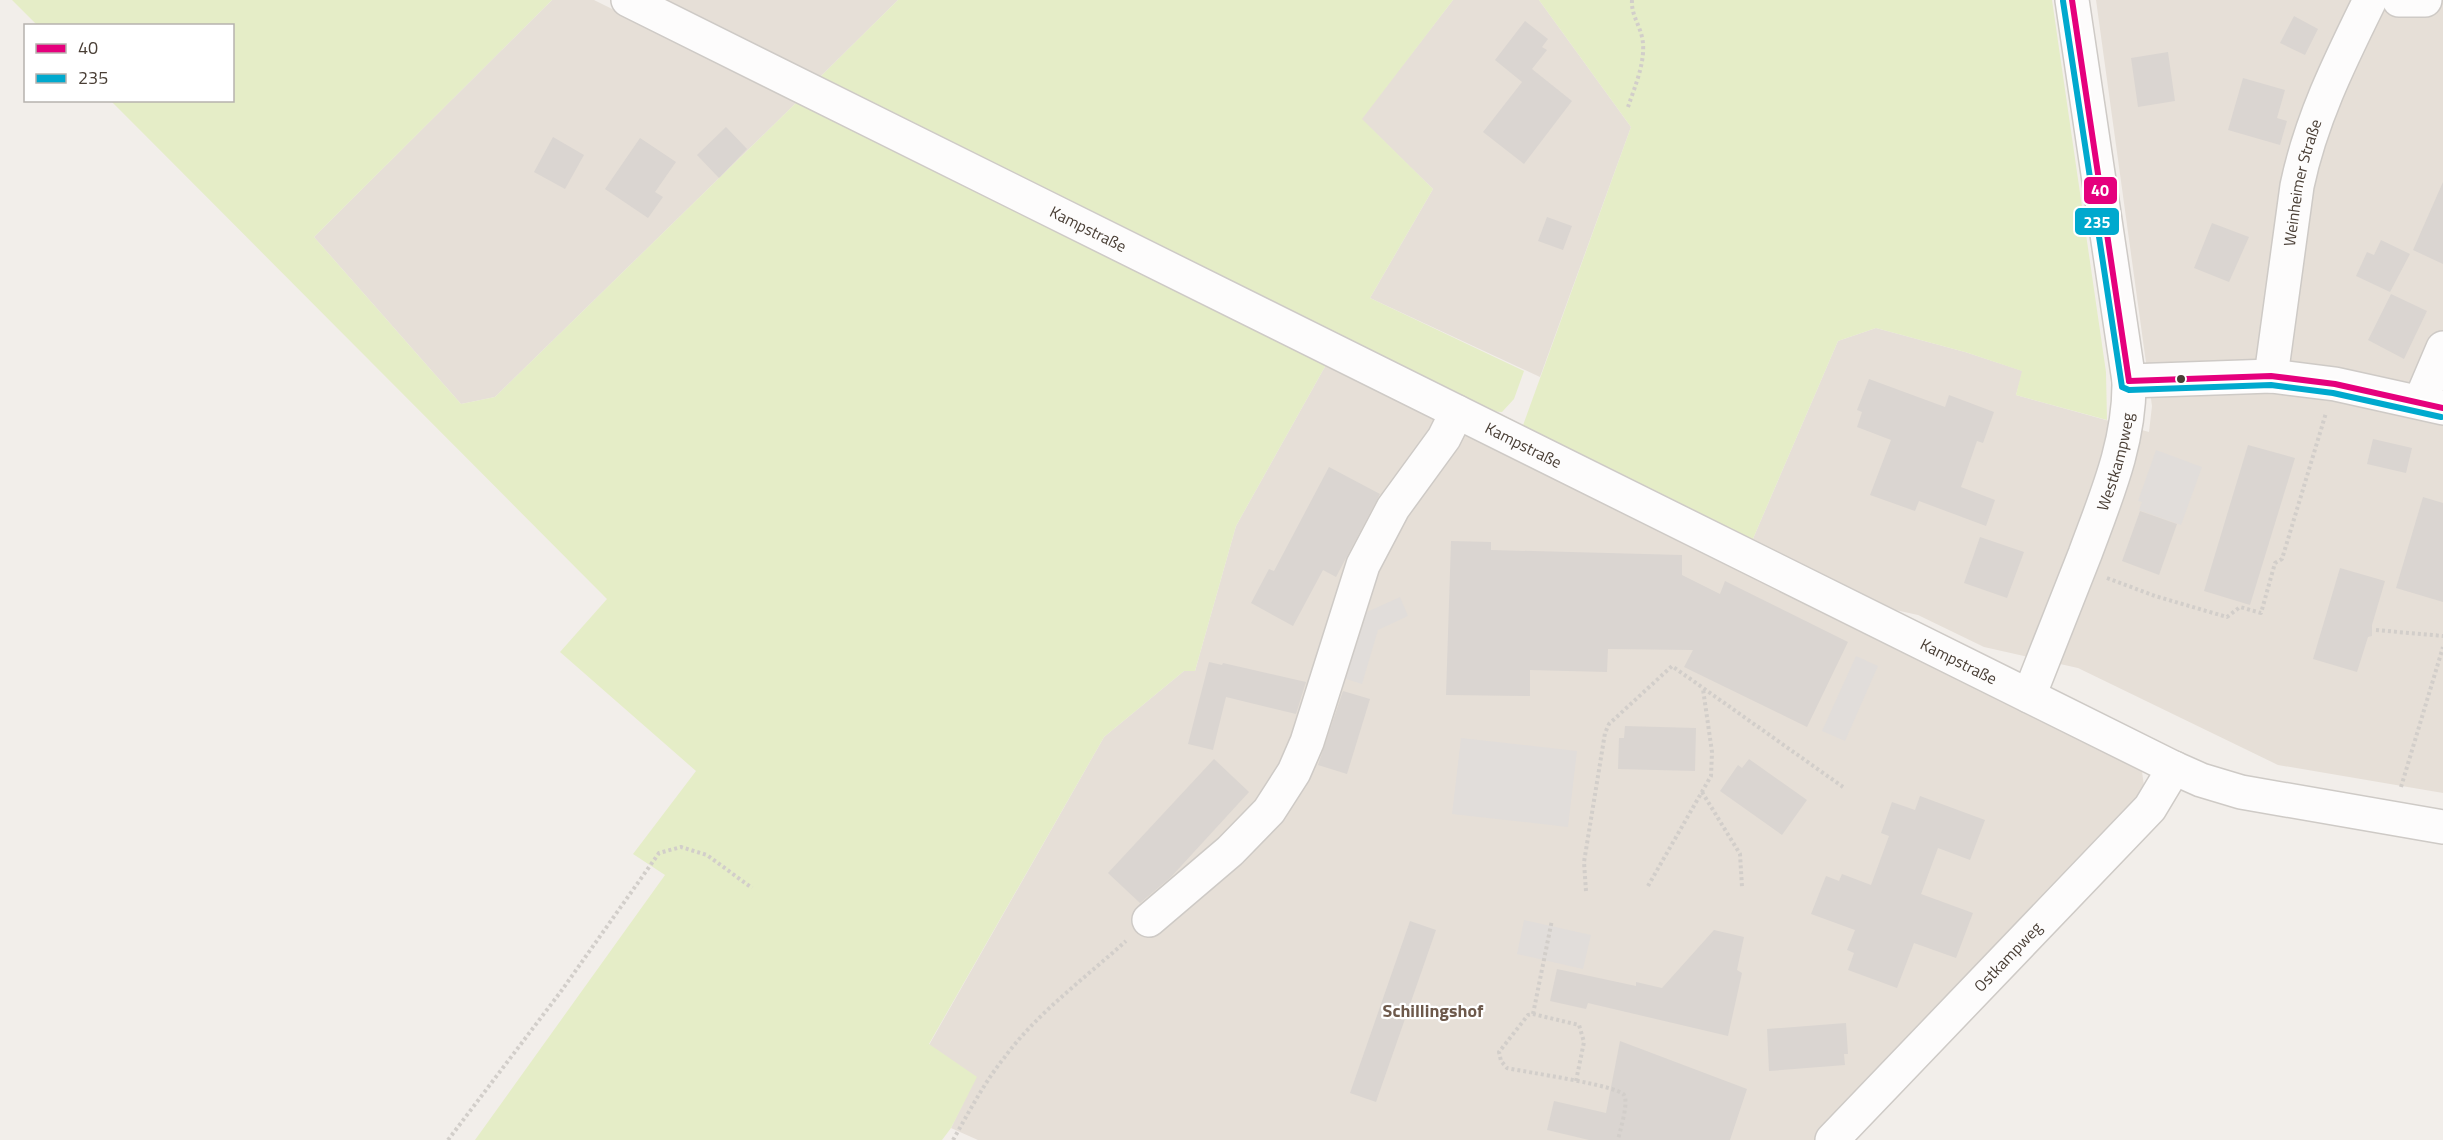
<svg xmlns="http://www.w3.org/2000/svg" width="2443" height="1140" font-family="'Titillium Web',sans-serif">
<rect width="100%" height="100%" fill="#f2eeea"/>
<g fill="#e6dfd7">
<path d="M 552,0 L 594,0 L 798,101 L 495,397 L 461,404 L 314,237 Z"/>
<path d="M 651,0 L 898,0 L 815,82 Z"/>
<path d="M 1453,0 L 1539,0 L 1631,127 L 1540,377 L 1370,298 L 1433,189 L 1361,119 Z"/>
<path d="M 2096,0 L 2443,0 L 2443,793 L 2278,765 L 2078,668 L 1984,647 L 1918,615 L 1891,609 L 1752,541 L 1838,341 L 1876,328 L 1965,352 L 2023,371 L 2016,395 L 2149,432 L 2152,406 Z"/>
<path d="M 1327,363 L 2141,764 L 2146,801 L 1820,1140 L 978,1140 L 951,1128 L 976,1077 L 929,1045 L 1104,737 L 1184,671 L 1195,671 L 1236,526 Z"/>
</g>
<g fill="#e5edc7">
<path d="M 12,0 L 552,0 L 314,237 L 461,404 L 495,397 L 798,101 L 1327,363 L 1236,526 L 1195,671 L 1184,671 L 1104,737 L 929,1044 L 977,1077 L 951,1128 L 942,1140 L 475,1140 L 665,875 L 633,854 L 696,771 L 560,652 L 607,599 L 111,101 L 232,100 L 232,26 L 37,25 Z"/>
<path d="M 898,0 L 1453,0 L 1362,119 L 1433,189 L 1370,298 L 1524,371 L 1514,399 L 1502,412 L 1486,411 L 815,82 Z"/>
<path d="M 1539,0 L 2052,0 L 2106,372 L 2107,420 L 2016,395 L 2022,371 L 1965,352 L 1876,328 L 1838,341 L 1752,541 L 1522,428 L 1631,127 Z"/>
</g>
<g fill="#e1ddda">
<path d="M 2156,450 L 2202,467 L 2181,525 L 2139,510 L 2142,502 L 2138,501 Z"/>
<path d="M 1400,597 L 1408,616 L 1378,630 L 1362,684 L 1340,677 L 1358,616 Z"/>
<path d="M 1856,656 L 1878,666 L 1845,741 L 1822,731 Z"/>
<path d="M 1461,738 L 1577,751 L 1568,827 L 1452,814 Z"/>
<path d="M 1524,920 L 1591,935 L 1583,969 L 1517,954 Z"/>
</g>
<g fill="#dad5d1">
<path d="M 2294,16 L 2318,29 L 2305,55 L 2280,43 Z"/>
<path d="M 1525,21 L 1548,39 L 1542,47 L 1547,50 L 1532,69 L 1572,101 L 1524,164 L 1483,132 L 1522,82 L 1495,60 Z"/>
<path d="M 2168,52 L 2175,101 L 2138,107 L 2131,58 Z"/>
<path d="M 2243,78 L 2285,90 L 2277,118 L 2287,121 L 2280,145 L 2228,130 Z"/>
<path d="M 726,127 L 747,149 L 719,178 L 697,155 Z"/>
<path d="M 553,137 L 584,155 L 565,189 L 534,172 Z"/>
<path d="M 640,138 L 676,162 L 655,192 L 663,197 L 648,218 L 605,189 Z"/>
<path d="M 2443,182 L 2443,264 L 2413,250 Z"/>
<path d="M 1547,217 L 1572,226 L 1563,250 L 1538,241 Z"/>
<path d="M 2212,223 L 2249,237 L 2229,282 L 2194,268 Z"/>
<path d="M 2381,240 L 2410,254 L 2390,292 L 2356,276 L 2367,252 L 2374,255 Z"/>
<path d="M 2391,294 L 2427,311 L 2404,359 L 2368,340 Z"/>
<path d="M 1869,379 L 1945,407 L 1949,395 L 1994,412 L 1983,443 L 1977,441 L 1961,487 L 1995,500 L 1986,526 L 1919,501 L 1915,511 L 1870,495 L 1891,440 L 1857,427 L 1862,412 L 1857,410 Z"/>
<path d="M 2373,439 L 2412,448 L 2406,473 L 2367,464 Z"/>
<path d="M 2248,445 L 2295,458 L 2250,605 L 2204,591 Z"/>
<path d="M 1329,467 L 1380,494 L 1336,577 L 1323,570 L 1293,626 L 1251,603 L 1269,569 L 1274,571 Z"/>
<path d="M 2423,497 L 2443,503 L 2443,602 L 2396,588 Z"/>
<path d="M 2140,511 L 2177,524 L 2159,575 L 2122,561 Z"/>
<path d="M 1980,537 L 2024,552 L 2007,598 L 1964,583 Z"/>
<path d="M 1451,541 L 1491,542 L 1491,550 L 1682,555 L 1682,575 L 1720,594 L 1725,581 L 1848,642 L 1807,727 L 1684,667 L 1693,650 L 1608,649 L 1607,672 L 1530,670 L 1530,696 L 1446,695 Z"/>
<path d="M 2340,568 L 2385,581 L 2372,625 L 2372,636 L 2368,637 L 2357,672 L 2313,659 Z"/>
<path d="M 1209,662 L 1222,665 L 1223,663 L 1306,682 L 1296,714 L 1226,697 L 1213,750 L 1188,744 Z"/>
<path d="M 1343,691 L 1370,699 L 1347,774 L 1318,765 Z"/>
<path d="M 1625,726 L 1696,728 L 1695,771 L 1618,769 L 1619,738 L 1624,738 Z"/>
<path d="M 1214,759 L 1249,792 L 1171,877 L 1140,903 L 1108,873 Z"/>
<path d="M 1749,759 L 1807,800 L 1782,835 L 1720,791 L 1738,765 L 1742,768 Z"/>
<path d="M 1920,796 L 1985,820 L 1970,860 L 1938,848 L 1921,894 L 1973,913 L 1956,958 L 1914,943 L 1897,988 L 1848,970 L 1854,953 L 1847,950 L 1855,930 L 1811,914 L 1826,876 L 1839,881 L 1842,874 L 1871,885 L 1889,836 L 1881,833 L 1892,802 L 1915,810 Z"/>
<path d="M 1410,921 L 1436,930 L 1376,1102 L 1350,1093 Z"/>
<path d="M 1714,930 L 1744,937 L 1737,970 L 1742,973 L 1728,1036 L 1588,1003 L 1586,1009 L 1550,1001 L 1557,969 L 1636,986 L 1636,982 L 1662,988 Z"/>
<path d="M 1846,1023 L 1848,1054 L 1844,1054 L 1845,1065 L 1769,1071 L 1767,1029 Z"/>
<path d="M 1620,1041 L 1747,1089 L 1730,1140 L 1589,1140 L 1547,1130 L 1554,1101 L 1606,1113 Z"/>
</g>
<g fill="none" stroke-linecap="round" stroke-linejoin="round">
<g stroke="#cecac6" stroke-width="36">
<g id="minor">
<path id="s1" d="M 628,0 L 2174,768 L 2201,780 L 2241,792 L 2443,827"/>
<path d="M 2399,0 L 2425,0"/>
<path id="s2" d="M 2271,376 L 2297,186 C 2311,119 2340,61 2370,0"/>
<path d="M 2129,381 L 2271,376 L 2335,384 L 2443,408"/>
<path d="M 2420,402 L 2443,348"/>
<path id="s3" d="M 2029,696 C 2048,649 2066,601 2085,554 C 2106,497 2130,442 2129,381 L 2072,0"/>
<path d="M 1149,920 L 1230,851 L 1269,811 L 1294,772 L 1307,742 L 1363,565 L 1393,508 L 1444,438 L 1457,412"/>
<path id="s4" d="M 1832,1140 L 2150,808 L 2174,768"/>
</g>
</g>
<g stroke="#d2ceca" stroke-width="4" stroke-dasharray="3 3" stroke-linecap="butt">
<path d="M 1628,107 C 1635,86 1647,59 1642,37 C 1639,24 1631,14 1632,0"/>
<path d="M 2107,578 L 2155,596 L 2227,617 L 2240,607 L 2261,613 L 2275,563 L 2282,559 L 2326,413"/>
<path d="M 2376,630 L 2443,636"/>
<path d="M 2401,787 L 2443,647"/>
<path d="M 1702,792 L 1740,854 L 1742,887"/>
<path d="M 1648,886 L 1711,776 L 1712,752 L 1703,689"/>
<path d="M 1586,891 L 1584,862 L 1605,733 L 1609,724 L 1672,666 L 1843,787"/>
<path d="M 1533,1014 L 1552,920"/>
<path d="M 1576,1081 L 1584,1042 L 1579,1025 L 1533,1014 L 1528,1015 L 1499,1052 L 1501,1061 L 1507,1068 C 1524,1072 1617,1085 1624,1095 C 1629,1103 1620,1130 1618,1140"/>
<path d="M 448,1140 L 562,990 L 659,853 L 681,847 L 707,855 L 752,888"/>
<path d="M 953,1140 C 969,1112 984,1083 1004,1058 C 1037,1013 1085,978 1126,941"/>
</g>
<use href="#minor" stroke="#fdfcfc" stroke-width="33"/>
<g stroke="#fff" stroke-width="10">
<g id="bus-1">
<path d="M 2072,0 L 2129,381"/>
<path d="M 2129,381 L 2271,376 L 2335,384 L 2443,408"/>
</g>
</g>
<g stroke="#fff" stroke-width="10">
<path id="bus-2" d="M 2063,1 L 2122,387 L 2129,390 L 2271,385 L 2333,393 L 2441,417"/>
</g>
<use href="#bus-1" stroke="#e5007d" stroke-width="6"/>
<use href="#bus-2" stroke="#00a9ce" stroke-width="6"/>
</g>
<circle fill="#493e35" stroke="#fff" stroke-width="2" cx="2181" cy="379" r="5"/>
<g text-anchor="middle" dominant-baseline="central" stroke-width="4.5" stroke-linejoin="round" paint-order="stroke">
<g font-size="16" fill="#493e35" stroke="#fff">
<text stroke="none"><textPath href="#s2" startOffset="196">Weinheimer Straße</textPath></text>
<text stroke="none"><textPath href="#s1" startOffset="514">Kampstraße</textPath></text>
<text stroke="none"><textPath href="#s1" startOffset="1000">Kampstraße</textPath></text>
<text stroke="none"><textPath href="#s3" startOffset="250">Westkampweg</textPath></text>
<text stroke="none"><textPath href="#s1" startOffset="1486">Kampstraße</textPath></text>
<text stroke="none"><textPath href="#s4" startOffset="254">Ostkampweg</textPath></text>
</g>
<g font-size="18" font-weight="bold" fill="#6d594b" stroke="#fff">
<text x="1433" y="1010">Schillingshof</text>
</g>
</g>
<g stroke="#fff" stroke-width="2">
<rect x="2083" y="176" width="35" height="29" rx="6" fill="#e5007d"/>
<rect x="2074" y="207" width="46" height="29" rx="6" fill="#00a9ce"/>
</g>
<g font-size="16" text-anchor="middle" font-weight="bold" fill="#fff">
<text x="2100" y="196">40</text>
<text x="2097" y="228">235</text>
</g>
<rect x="24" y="24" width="210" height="78" fill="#ffffff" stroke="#b6b2ae" stroke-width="1.5"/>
<rect x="36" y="44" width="30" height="9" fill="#e5007d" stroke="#b6b2ae" stroke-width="1.5"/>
<text x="78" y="54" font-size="18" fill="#493e35">40</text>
<rect x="36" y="74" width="30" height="9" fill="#00a9ce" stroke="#b6b2ae" stroke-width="1.5"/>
<text x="78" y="84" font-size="18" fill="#493e35">235</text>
</svg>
